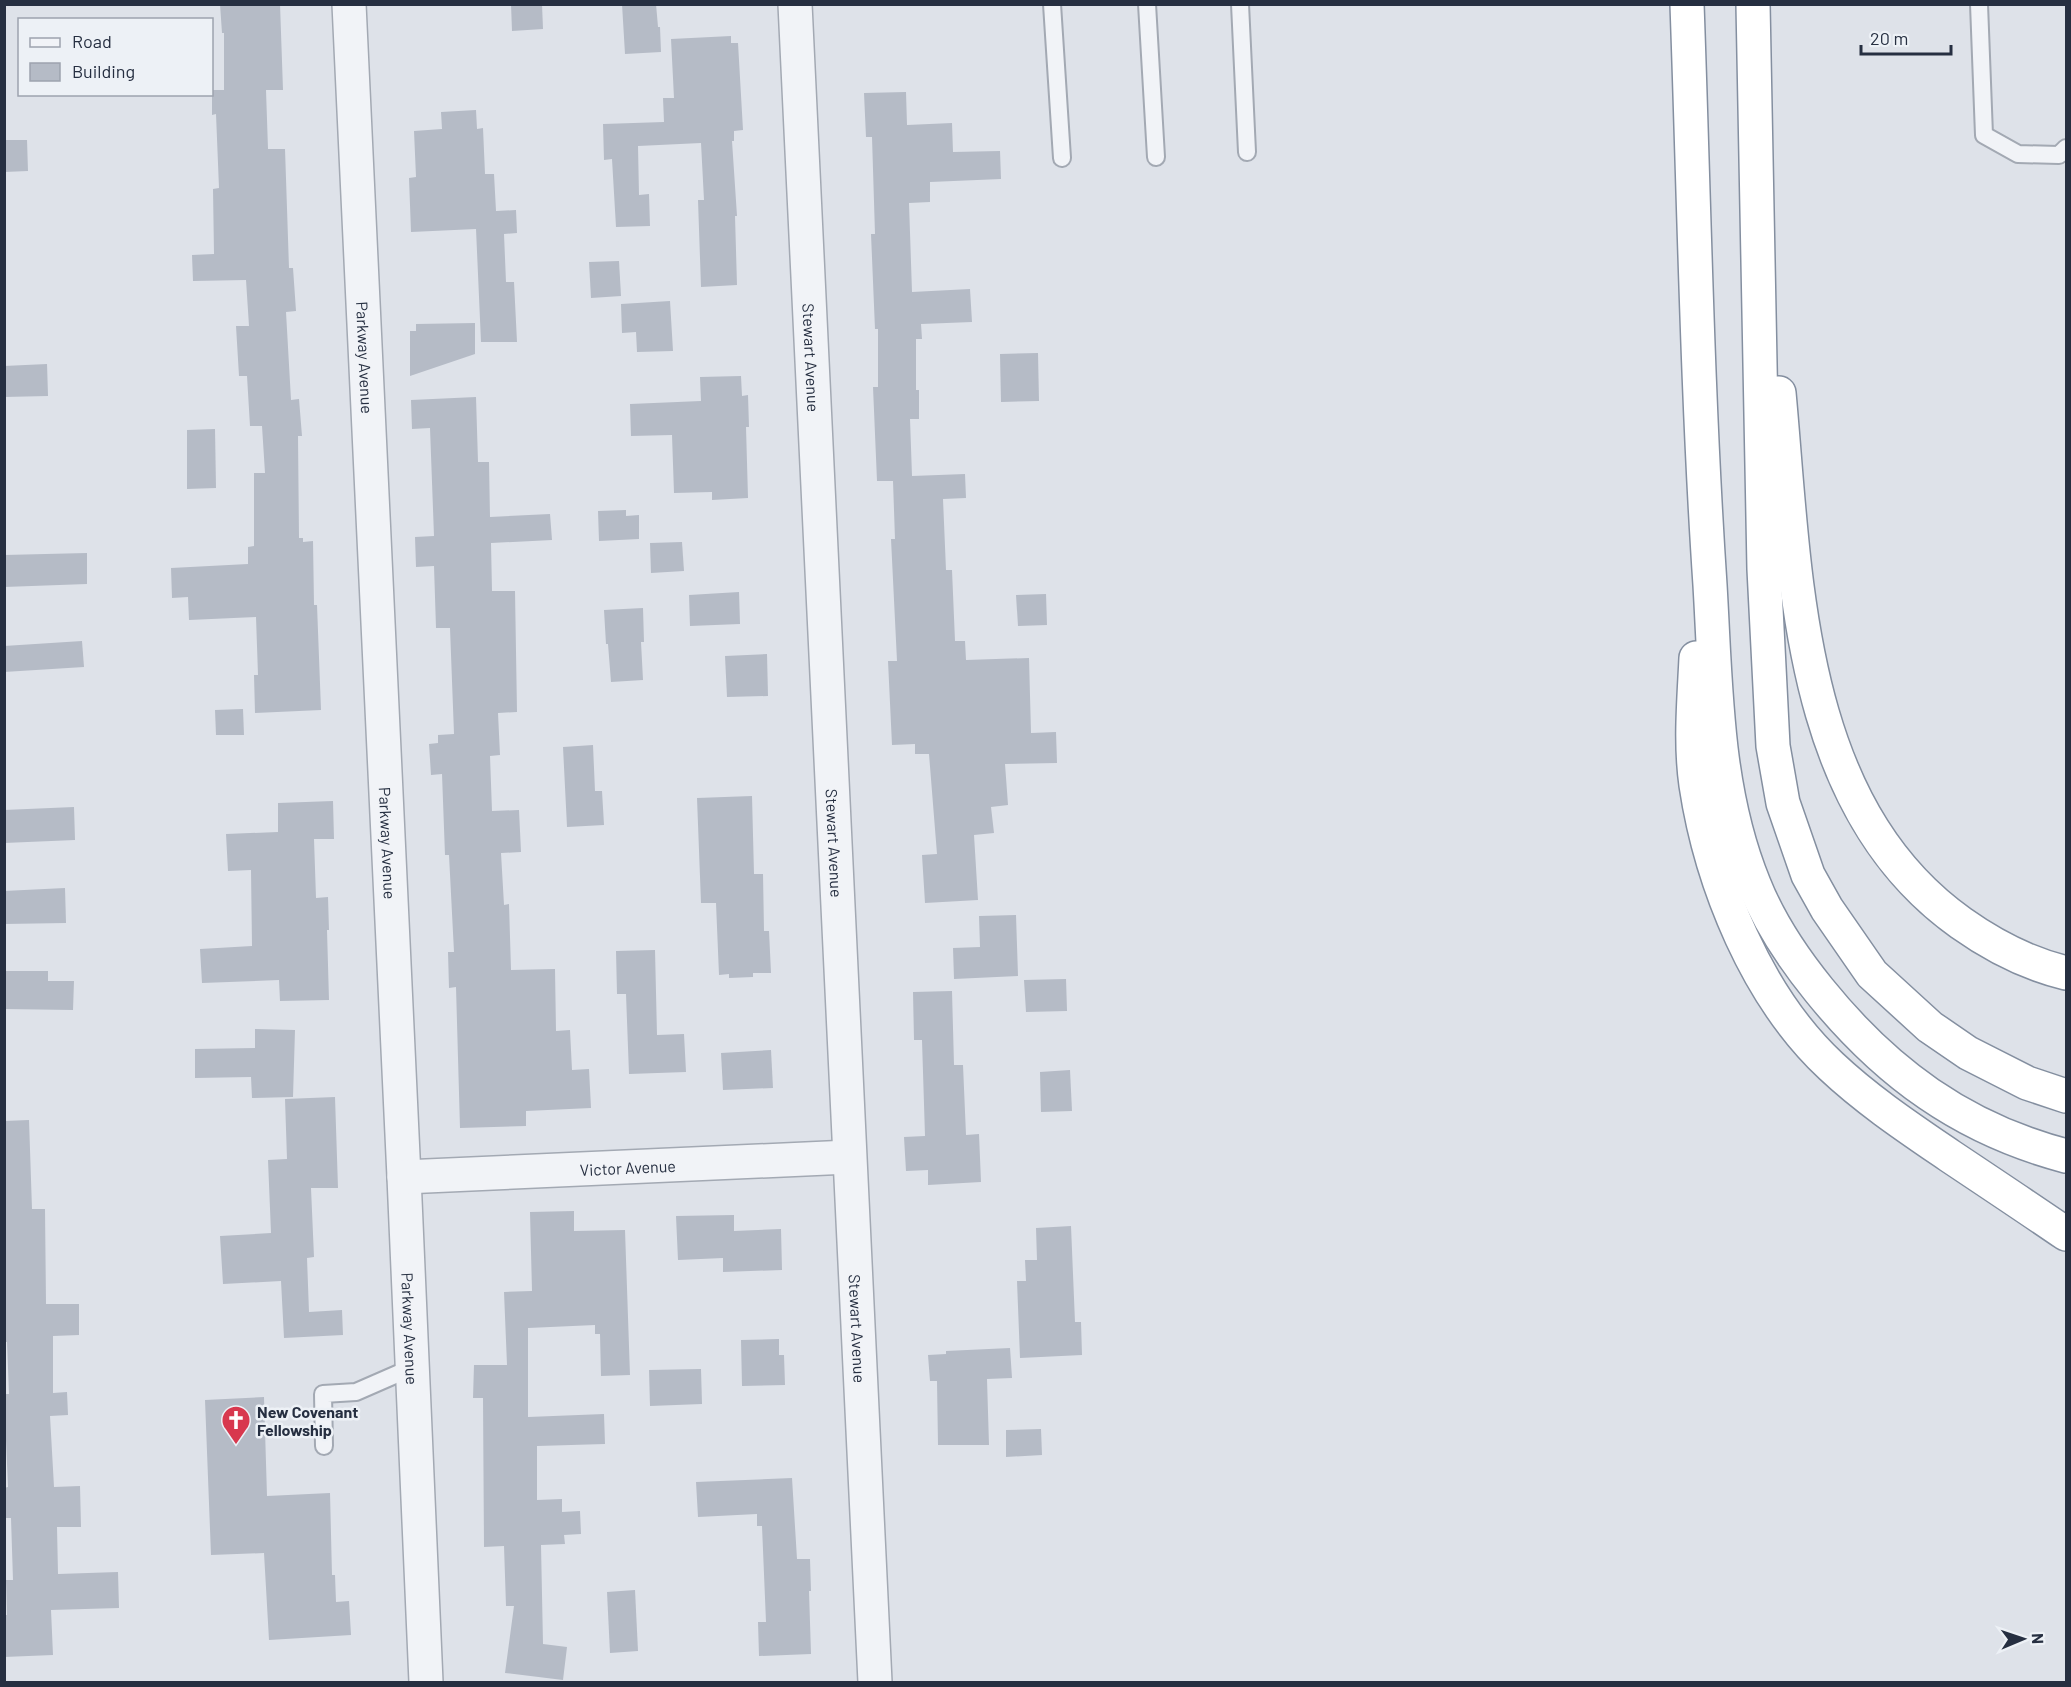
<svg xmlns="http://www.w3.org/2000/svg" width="2071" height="1687" font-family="Barlow,sans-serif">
<rect width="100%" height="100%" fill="#dee2e9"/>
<g fill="#b5bbc6">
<path d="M 220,4 L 280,4 L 283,90 L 266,90 L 268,149 L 285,149 L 289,268 L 293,268 L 296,311 L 286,312 L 291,400 L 299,399 L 302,436 L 298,436 L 299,538 L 303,538 L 303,542 L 313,541 L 314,605 L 317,605 L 321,710 L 255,713 L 254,675 L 258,675 L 256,617 L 189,620 L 188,597 L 172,598 L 171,568 L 248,564 L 248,547 L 254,546 L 254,473 L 265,473 L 262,426 L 250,426 L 247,376 L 239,376 L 236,326 L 249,326 L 246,280 L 193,281 L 192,255 L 214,254 L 213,189 L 219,188 L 216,114 L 212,115 L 212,90 L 224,90 L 224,33 L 222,33 Z"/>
<path d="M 511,4 L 542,4 L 543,29 L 512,31 Z"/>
<path d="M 622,4 L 656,4 L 658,27 L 660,27 L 661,52 L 625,54 Z"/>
<path d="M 731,36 L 731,43 L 738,43 L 743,130 L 734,131 L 734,141 L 732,141 L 737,216 L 735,216 L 737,285 L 701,287 L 698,200 L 704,200 L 701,143 L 638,146 L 639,195 L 649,194 L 650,226 L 616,227 L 612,159 L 604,160 L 603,124 L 664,122 L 663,98 L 674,98 L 671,39 Z"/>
<path d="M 906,92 L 907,125 L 952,123 L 953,152 L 1000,151 L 1001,179 L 930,182 L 930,202 L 909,203 L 912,292 L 970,289 L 972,322 L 921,324 L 922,339 L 916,339 L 916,390 L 919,390 L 919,419 L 910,419 L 912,476 L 965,474 L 966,498 L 943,499 L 946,570 L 952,570 L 955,641 L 965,641 L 966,660 L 1029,658 L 1031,733 L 1056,732 L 1057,763 L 1005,764 L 1008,805 L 991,807 L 994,833 L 974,835 L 978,900 L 925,903 L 922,855 L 937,854 L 929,754 L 915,754 L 915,744 L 892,745 L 888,661 L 897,661 L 891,539 L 895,539 L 893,481 L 877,481 L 873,387 L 878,387 L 878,329 L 875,329 L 871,234 L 875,234 L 872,137 L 866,137 L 864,93 Z"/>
<path d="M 476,110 L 477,129 L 483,128 L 485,174 L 494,174 L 496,211 L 516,210 L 517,233 L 504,234 L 506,282 L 514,282 L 517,342 L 481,342 L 476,229 L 411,232 L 409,178 L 416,177 L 414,131 L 442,129 L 441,112 Z"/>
<path d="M 4,140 L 27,140 L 28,171 L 4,172 Z"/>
<path d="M 619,261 L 621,296 L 591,298 L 589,262 Z"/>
<path d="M 670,301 L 673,351 L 637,352 L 636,332 L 622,333 L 621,304 Z"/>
<path d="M 475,323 L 475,354 L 410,376 L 410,331 L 416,331 L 416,324 Z"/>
<path d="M 1038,353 L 1039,401 L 1001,402 L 1000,354 Z"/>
<path d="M 47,364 L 48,396 L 4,397 L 4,366 Z"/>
<path d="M 741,376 L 742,396 L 748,395 L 749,427 L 746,427 L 748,498 L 712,500 L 712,492 L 674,493 L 672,435 L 631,436 L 630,404 L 701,401 L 700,377 Z"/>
<path d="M 476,397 L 478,462 L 489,462 L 490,517 L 550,514 L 552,540 L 491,543 L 492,591 L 515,591 L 517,712 L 498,713 L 500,755 L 490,756 L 492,811 L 519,810 L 521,852 L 501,853 L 504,905 L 509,904 L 511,970 L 555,969 L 556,1031 L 570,1030 L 572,1070 L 589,1069 L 591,1108 L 526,1111 L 526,1126 L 460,1128 L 456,987 L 449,988 L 448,952 L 454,952 L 449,855 L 445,855 L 442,774 L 431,775 L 429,744 L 438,743 L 438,735 L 454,734 L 450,628 L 436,628 L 434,566 L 416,567 L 415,537 L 434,536 L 430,428 L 412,429 L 411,400 Z"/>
<path d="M 215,429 L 216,488 L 187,489 L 187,430 Z"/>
<path d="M 626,510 L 626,516 L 639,515 L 639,539 L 599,541 L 598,511 Z"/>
<path d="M 682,542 L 684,571 L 651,573 L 650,543 Z"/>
<path d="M 87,553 L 87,584 L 4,587 L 4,555 Z"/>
<path d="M 739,592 L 740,624 L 690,626 L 689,595 Z"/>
<path d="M 1046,594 L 1047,625 L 1018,626 L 1016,595 Z"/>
<path d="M 643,608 L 644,642 L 641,642 L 643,680 L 611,682 L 608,644 L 606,644 L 604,610 Z"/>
<path d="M 82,641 L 84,667 L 4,672 L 4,646 Z"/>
<path d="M 767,654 L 768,696 L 727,697 L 725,656 Z"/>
<path d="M 243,709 L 244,735 L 216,735 L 215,710 Z"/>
<path d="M 593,745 L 595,791 L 602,791 L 604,825 L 567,827 L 563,747 Z"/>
<path d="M 752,796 L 754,874 L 763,874 L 764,931 L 769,931 L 771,973 L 753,973 L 753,977 L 729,978 L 729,974 L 719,975 L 716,903 L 701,903 L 697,798 Z"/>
<path d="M 333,801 L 334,839 L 314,839 L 316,898 L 328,897 L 329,930 L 327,930 L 329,1000 L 280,1001 L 279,980 L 202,983 L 200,949 L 252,946 L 251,870 L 228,871 L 226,834 L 278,832 L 278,803 Z"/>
<path d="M 74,807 L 75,840 L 4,843 L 4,810 Z"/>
<path d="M 65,888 L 66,923 L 4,924 L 4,891 Z"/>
<path d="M 1016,915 L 1018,976 L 954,979 L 953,948 L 980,947 L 979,916 Z"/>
<path d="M 655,950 L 657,1035 L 684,1034 L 686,1072 L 629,1074 L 626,994 L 617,994 L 616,951 Z"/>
<path d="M 4,971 L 48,971 L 48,981 L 74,981 L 73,1010 L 4,1009 Z"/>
<path d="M 1066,979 L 1067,1011 L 1026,1012 L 1024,980 Z"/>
<path d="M 952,991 L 954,1065 L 963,1065 L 966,1135 L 979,1134 L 981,1182 L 928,1185 L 928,1170 L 906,1171 L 904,1137 L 925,1136 L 922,1040 L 914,1040 L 913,992 Z"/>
<path d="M 255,1029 L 295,1030 L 293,1097 L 252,1098 L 251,1077 L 195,1078 L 195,1049 L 255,1048 Z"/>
<path d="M 771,1050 L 773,1088 L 723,1090 L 721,1053 Z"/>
<path d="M 1070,1070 L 1072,1111 L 1041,1112 L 1040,1072 Z"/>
<path d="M 335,1097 L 338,1188 L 311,1188 L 314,1257 L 307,1258 L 309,1312 L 342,1310 L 343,1335 L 284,1338 L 281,1281 L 223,1284 L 220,1236 L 271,1233 L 268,1160 L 287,1159 L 285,1099 Z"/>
<path d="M 29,1120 L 32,1209 L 45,1209 L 46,1304 L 79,1304 L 79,1335 L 53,1336 L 53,1393 L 67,1392 L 68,1415 L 50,1416 L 54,1487 L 80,1486 L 81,1527 L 57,1527 L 58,1574 L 118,1572 L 119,1608 L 51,1610 L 53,1655 L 4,1657 L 4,1615 L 7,1615 L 6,1580 L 13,1580 L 11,1518 L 4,1518 L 4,1488 L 8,1487 L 4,1394 L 9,1394 L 7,1342 L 4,1342 L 4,1121 Z"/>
<path d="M 574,1211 L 574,1231 L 625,1230 L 630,1375 L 601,1376 L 600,1334 L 595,1334 L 595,1325 L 528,1328 L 528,1417 L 604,1414 L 605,1444 L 537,1446 L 537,1500 L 562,1499 L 562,1512 L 580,1511 L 581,1534 L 564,1535 L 565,1544 L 541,1545 L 543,1644 L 567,1647 L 563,1680 L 505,1673 L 514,1606 L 506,1606 L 504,1546 L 484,1547 L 483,1398 L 473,1398 L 474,1365 L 507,1365 L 504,1292 L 532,1291 L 530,1212 Z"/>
<path d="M 734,1215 L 734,1231 L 781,1229 L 782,1270 L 723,1272 L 723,1258 L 678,1260 L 676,1216 Z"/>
<path d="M 1071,1226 L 1075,1322 L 1081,1322 L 1082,1355 L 1020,1358 L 1017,1281 L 1026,1281 L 1025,1260 L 1037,1260 L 1036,1228 Z"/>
<path d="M 779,1339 L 779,1355 L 784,1355 L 785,1385 L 742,1386 L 741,1340 Z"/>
<path d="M 1010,1348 L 1012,1378 L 987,1379 L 989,1445 L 938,1445 L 937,1381 L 930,1381 L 928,1355 L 946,1354 L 946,1351 Z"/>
<path d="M 701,1369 L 702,1404 L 650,1406 L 649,1370 Z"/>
<path d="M 264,1397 L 267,1496 L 330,1493 L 332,1575 L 335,1575 L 336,1602 L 349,1601 L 351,1635 L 269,1640 L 264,1553 L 211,1555 L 205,1400 Z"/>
<path d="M 1041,1429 L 1042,1455 L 1006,1457 L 1006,1430 Z"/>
<path d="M 792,1478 L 797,1559 L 810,1559 L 811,1591 L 809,1591 L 811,1654 L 759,1656 L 758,1622 L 766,1622 L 762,1526 L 757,1526 L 757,1514 L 698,1517 L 696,1482 Z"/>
<path d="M 635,1590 L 638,1651 L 610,1653 L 607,1592 Z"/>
</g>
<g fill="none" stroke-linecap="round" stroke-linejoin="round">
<g stroke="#a3a9b3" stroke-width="20">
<g id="service">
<path d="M 1052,4 L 1062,158"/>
<path d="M 1147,4 L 1156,157"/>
<path d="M 1240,4 L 1247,152"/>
<path d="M 1979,4 L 1984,135 L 2018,154 L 2059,155 L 2066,148"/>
<path d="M 324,1446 L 323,1394 L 356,1392 L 411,1368"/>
</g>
</g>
<g stroke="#a3a9b3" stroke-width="36">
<g id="minor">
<path id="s1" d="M 349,4 L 404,1177 L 426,1682"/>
<path id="s2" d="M 795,4 L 875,1682"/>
<path id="s3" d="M 404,1177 L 849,1157"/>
</g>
</g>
<g stroke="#848fa0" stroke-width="36">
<g id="motorway">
<path d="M 1687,4 C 1694,198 1697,392 1710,585 C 1716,685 1715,789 1754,884 C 1769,922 1793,958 1819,990 C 1886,1073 1963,1129 2066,1156"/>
<path d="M 1753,4 L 1764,569 L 1773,746 L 1783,803 L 1808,875 L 1827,909 L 1872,974 L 1930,1027 L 1968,1053 L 2027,1083 L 2066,1096"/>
<path d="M 1779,393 C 1796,575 1795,805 1961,923 C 1992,945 2029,964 2066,973"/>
<path d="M 1696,658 C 1694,700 1690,743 1696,785 C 1711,884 1757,997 1831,1066 C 1867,1100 1909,1128 1950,1156 C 1989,1182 2028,1208 2066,1234"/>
</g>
</g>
<use href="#service" stroke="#f1f3f7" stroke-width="16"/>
<use href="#minor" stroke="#f1f3f7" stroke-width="33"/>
<use href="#motorway" stroke="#fff" stroke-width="33"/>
</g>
<defs>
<g id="church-pin" transform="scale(1.5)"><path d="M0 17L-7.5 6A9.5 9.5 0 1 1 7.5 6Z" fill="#d8384e" stroke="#edf1f6"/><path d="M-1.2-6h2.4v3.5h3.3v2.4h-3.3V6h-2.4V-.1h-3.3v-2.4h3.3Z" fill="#fff"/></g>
</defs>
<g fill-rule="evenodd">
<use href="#church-pin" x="236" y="1420"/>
</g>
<g text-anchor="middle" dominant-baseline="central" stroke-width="5" stroke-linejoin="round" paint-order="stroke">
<g font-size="16" fill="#262f41" stroke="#edf1f6">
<text stroke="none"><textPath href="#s1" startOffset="354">Parkway Avenue</textPath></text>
<text stroke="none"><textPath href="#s2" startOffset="354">Stewart Avenue</textPath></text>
<text stroke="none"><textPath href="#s1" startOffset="840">Parkway Avenue</textPath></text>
<text stroke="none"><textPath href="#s2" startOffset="840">Stewart Avenue</textPath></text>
<text stroke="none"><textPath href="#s3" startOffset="224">Victor Avenue</textPath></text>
<text stroke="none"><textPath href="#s1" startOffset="1326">Parkway Avenue</textPath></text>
<text stroke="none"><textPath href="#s2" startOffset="1326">Stewart Avenue</textPath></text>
</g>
<g font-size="16" font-weight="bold" fill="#262f41" stroke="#edf1f6" text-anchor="start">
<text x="257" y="1411">New Covenant<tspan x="257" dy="18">Fellowship</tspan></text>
</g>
</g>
<rect width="2071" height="1687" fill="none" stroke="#262f41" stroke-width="12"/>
<rect x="18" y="18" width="195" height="78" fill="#edf1f6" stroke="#9da3ae" stroke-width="1.5"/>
<rect x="30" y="38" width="30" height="9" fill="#f1f3f7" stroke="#9da3ae" stroke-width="1.5"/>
<text x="72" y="48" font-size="18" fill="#262f41">Road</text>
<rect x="30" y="63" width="30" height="18" fill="#b5bbc6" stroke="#9da3ae" stroke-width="1.5"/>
<text x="72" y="78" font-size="18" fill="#262f41">Building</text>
<g transform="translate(2023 1639) rotate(88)" stroke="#edf1f6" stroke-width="4.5" paint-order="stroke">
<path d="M0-4.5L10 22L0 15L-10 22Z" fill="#262f41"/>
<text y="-9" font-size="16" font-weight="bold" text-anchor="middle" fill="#262f41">N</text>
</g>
<path d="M1861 45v9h90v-9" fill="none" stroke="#262f41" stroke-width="3"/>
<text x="1870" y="45" font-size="18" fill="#262f41" stroke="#edf1f6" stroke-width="4.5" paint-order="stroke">20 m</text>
</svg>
